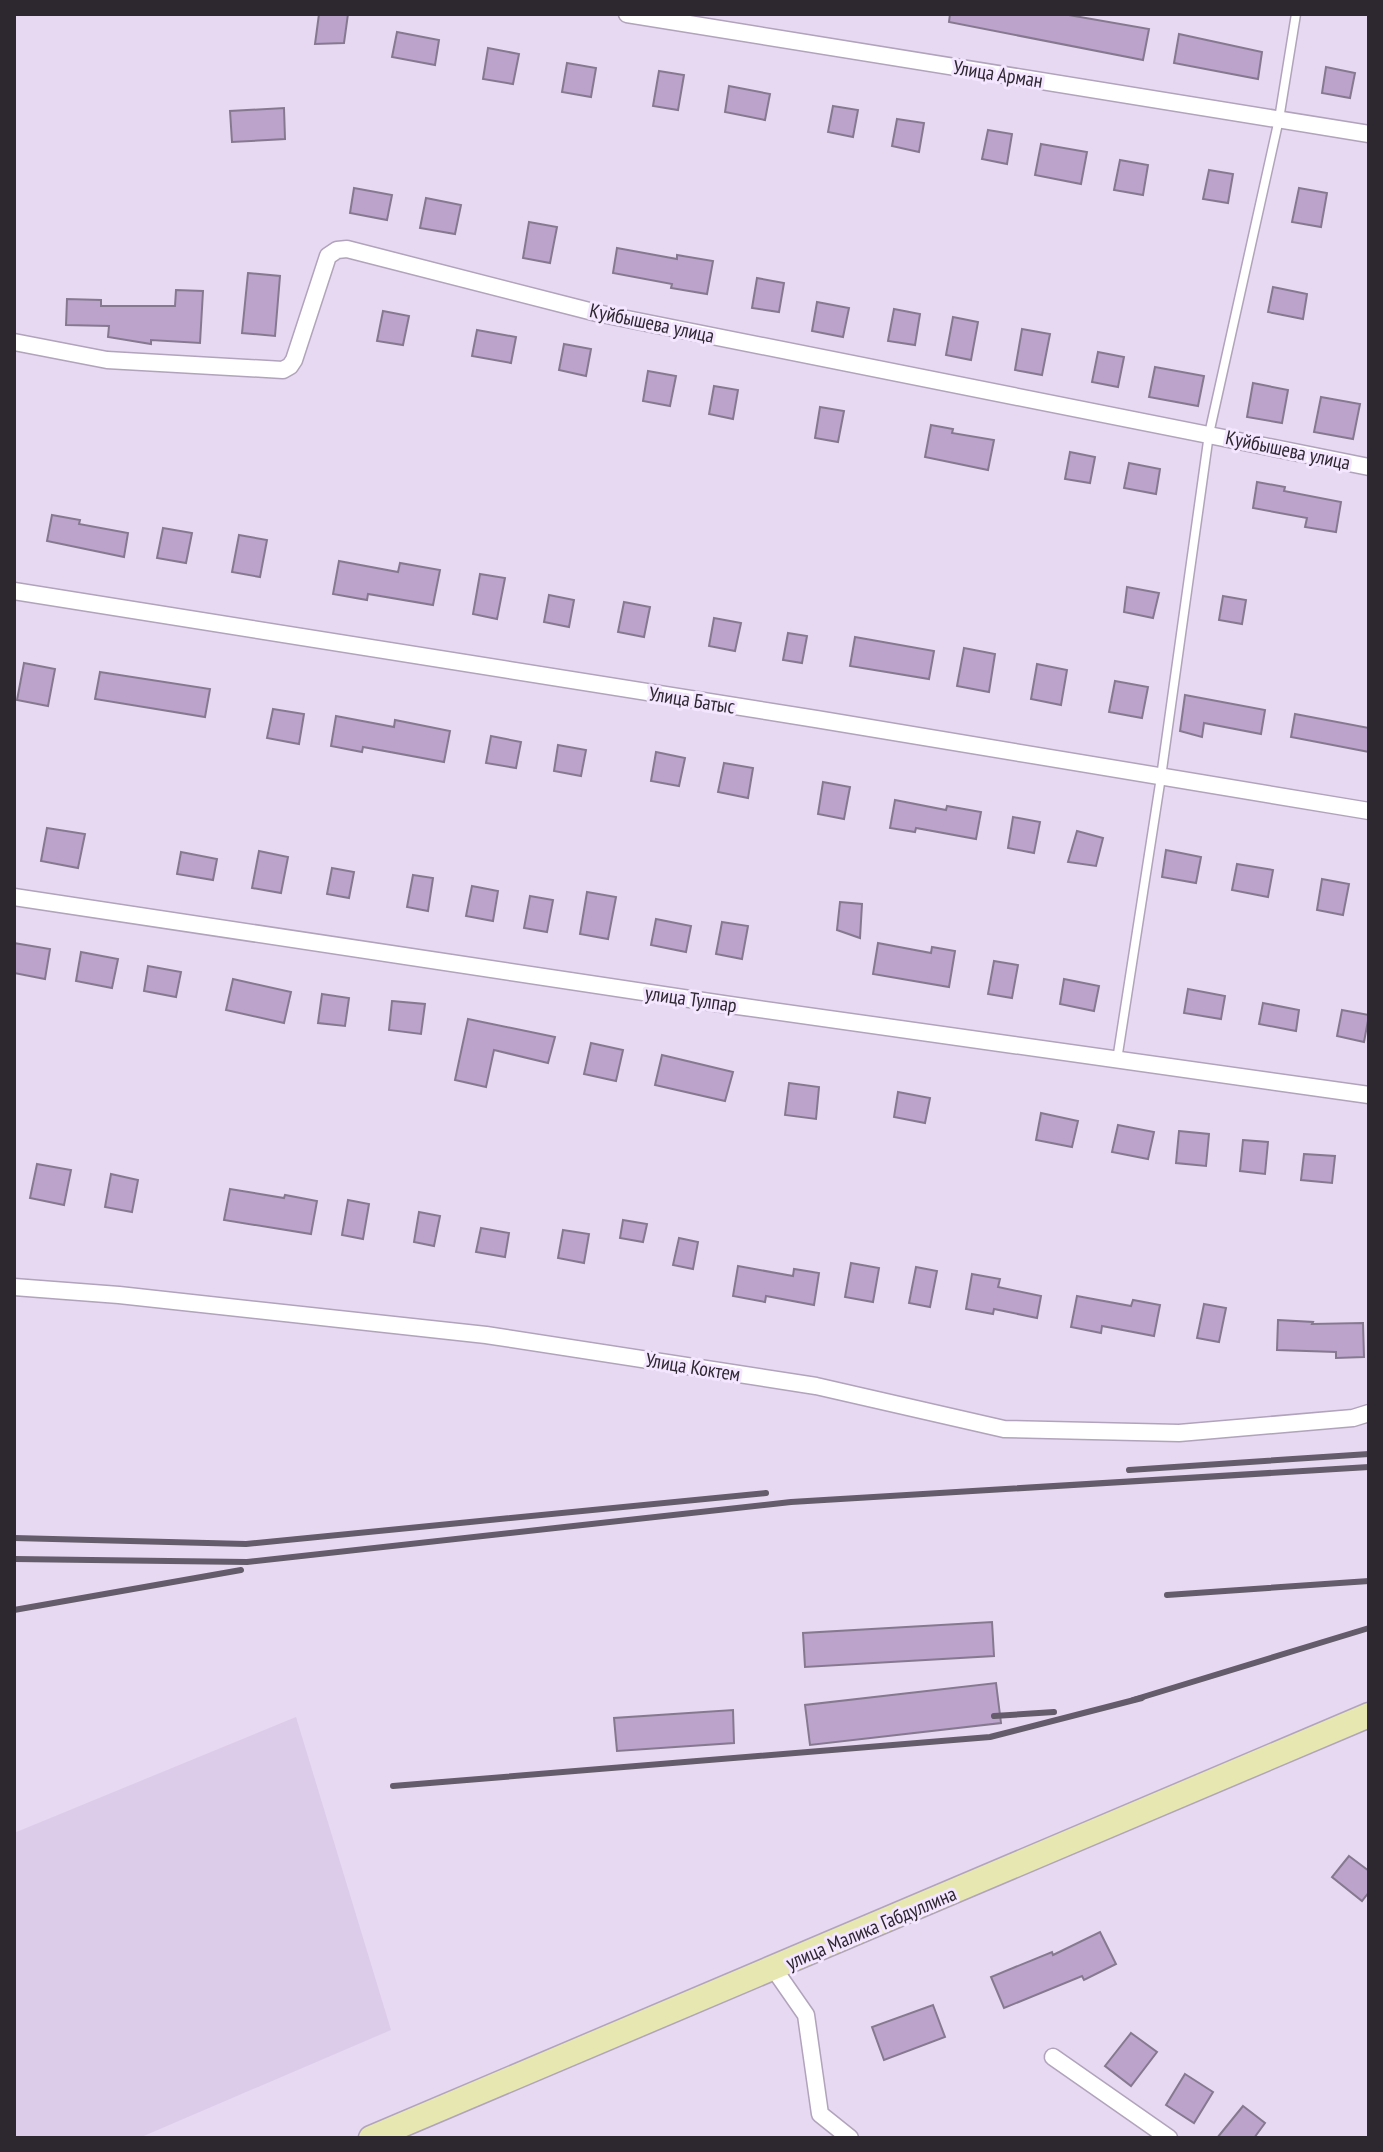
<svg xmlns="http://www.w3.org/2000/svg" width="1383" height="2152" font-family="'PT Sans Narrow',sans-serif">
<rect width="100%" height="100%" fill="#e7d9f2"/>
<path fill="#ddcbea" d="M 296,1717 L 391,2030 L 139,2138 L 14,2138 L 14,1833 Z"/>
<g fill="#bba3cc" stroke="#86798f" stroke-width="2">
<path d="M 319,14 L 348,14 L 344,43 L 315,44 Z"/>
<path d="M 950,14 L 1063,14 L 1149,29 L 1143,60 L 949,22 Z"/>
<path d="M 397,32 L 439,40 L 435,65 L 392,57 Z"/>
<path d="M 1179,34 L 1262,52 L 1258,79 L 1174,63 Z"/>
<path d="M 488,48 L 519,54 L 513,84 L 483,79 Z"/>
<path d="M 567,63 L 596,68 L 591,97 L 562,92 Z"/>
<path d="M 1326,67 L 1355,73 L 1350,98 L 1322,93 Z"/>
<path d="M 659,71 L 684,75 L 678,110 L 653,106 Z"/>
<path d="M 729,86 L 770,94 L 765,120 L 725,112 Z"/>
<path d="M 833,106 L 858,110 L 853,137 L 828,132 Z"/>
<path d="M 284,108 L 285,139 L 232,142 L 230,111 Z"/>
<path d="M 897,119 L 924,123 L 919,152 L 892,146 Z"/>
<path d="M 988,130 L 1012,134 L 1007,164 L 982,159 Z"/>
<path d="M 1041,144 L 1087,152 L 1081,184 L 1035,175 Z"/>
<path d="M 1120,160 L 1148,165 L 1143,195 L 1114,190 Z"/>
<path d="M 1209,170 L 1233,174 L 1228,203 L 1203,199 Z"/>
<path d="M 354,188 L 392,195 L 387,220 L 350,213 Z"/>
<path d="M 1299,188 L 1327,193 L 1321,227 L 1292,222 Z"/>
<path d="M 426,198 L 461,205 L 455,234 L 420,228 Z"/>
<path d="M 529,222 L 557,227 L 550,263 L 523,258 Z"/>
<path d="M 617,248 L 677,259 L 677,255 L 713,261 L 707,294 L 671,288 L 672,284 L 613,273 Z"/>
<path d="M 248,273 L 280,276 L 275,336 L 242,333 Z"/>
<path d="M 757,278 L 784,283 L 779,312 L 752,308 Z"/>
<path d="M 1273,287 L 1307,294 L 1303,319 L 1268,312 Z"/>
<path d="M 176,290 L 203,291 L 200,343 L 151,340 L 151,344 L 108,337 L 109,326 L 66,325 L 67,299 L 101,300 L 101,306 L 175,306 Z"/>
<path d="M 817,302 L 849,308 L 843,337 L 812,331 Z"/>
<path d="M 894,309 L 920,314 L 915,345 L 888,341 Z"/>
<path d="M 383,311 L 409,316 L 403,345 L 377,341 Z"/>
<path d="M 953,317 L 978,322 L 971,360 L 946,355 Z"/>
<path d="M 1022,329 L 1050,334 L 1042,375 L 1015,370 Z"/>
<path d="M 477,330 L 516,337 L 511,363 L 472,356 Z"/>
<path d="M 564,344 L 591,349 L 586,376 L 559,370 Z"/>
<path d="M 1098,352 L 1124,357 L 1118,387 L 1092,382 Z"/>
<path d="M 1155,367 L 1204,376 L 1198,406 L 1149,397 Z"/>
<path d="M 648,371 L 676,376 L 670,406 L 643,401 Z"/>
<path d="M 1253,383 L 1288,390 L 1282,423 L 1247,417 Z"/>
<path d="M 714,386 L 738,390 L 733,419 L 709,414 Z"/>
<path d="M 1321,397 L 1360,404 L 1353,439 L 1314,432 Z"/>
<path d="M 820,407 L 844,411 L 838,442 L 815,438 Z"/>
<path d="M 931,425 L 953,429 L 952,433 L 994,440 L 988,470 L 925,457 Z"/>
<path d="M 1070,452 L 1095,457 L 1090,483 L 1065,479 Z"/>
<path d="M 1129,463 L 1160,469 L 1156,494 L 1124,488 Z"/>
<path d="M 1257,482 L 1285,487 L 1284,491 L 1341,502 L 1336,532 L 1305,527 L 1307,518 L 1253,508 Z"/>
<path d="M 52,515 L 80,520 L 79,524 L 128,533 L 124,557 L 47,541 Z"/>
<path d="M 163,528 L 192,533 L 186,563 L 157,558 Z"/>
<path d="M 239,535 L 267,540 L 260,577 L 232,572 Z"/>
<path d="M 339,561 L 398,572 L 400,563 L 440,570 L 433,605 L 368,594 L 367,600 L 333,594 Z"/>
<path d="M 480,574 L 505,578 L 497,619 L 473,614 Z"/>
<path d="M 1127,587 L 1159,593 L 1153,618 L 1124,612 Z"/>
<path d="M 549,595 L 574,600 L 569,627 L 544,622 Z"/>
<path d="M 1223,596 L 1246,600 L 1242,624 L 1219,620 Z"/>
<path d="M 624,602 L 650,607 L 644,637 L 618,632 Z"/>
<path d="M 714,618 L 741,623 L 735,651 L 709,646 Z"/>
<path d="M 788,633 L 807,636 L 802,663 L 783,660 Z"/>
<path d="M 855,637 L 934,651 L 929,679 L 850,666 Z"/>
<path d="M 964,648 L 995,654 L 989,692 L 957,686 Z"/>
<path d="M 24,663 L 55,669 L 48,706 L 17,700 Z"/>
<path d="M 1037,664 L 1067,670 L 1061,705 L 1031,699 Z"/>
<path d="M 100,672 L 210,689 L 205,717 L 95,699 Z"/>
<path d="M 1115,681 L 1148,687 L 1142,718 L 1109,712 Z"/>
<path d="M 1185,695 L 1265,710 L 1261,734 L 1204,723 L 1202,737 L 1180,731 Z"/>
<path d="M 273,709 L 304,714 L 299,744 L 267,738 Z"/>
<path d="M 1295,714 L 1369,728 L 1369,752 L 1291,737 Z"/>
<path d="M 336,716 L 394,727 L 395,720 L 450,731 L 444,762 L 363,747 L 362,752 L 331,746 Z"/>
<path d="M 491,736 L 521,742 L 516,768 L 486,763 Z"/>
<path d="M 558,745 L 586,750 L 581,776 L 554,771 Z"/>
<path d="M 656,752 L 685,758 L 679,786 L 651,781 Z"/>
<path d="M 724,763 L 753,768 L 748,798 L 718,792 Z"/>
<path d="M 823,782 L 850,787 L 844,819 L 818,814 Z"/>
<path d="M 895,800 L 946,810 L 947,806 L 981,812 L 976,839 L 916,828 L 915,832 L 890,828 Z"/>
<path d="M 1013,817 L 1040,822 L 1034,853 L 1008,848 Z"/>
<path d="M 47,828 L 85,834 L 78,868 L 41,861 Z"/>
<path d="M 1077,831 L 1103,838 L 1096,866 L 1068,862 Z"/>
<path d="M 1166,850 L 1201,857 L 1196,883 L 1162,877 Z"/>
<path d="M 259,851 L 288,857 L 281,893 L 252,888 Z"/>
<path d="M 181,852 L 217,859 L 213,880 L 177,874 Z"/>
<path d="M 1237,864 L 1273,870 L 1268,897 L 1232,890 Z"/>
<path d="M 332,868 L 354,872 L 349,898 L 327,894 Z"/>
<path d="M 413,875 L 433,878 L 428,911 L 407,907 Z"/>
<path d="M 1322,879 L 1349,884 L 1343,915 L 1317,910 Z"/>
<path d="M 472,886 L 498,891 L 493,921 L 466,916 Z"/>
<path d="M 587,892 L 616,897 L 608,939 L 580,934 Z"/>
<path d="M 530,896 L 553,900 L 547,932 L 524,928 Z"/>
<path d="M 840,902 L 862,904 L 860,938 L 837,930 Z"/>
<path d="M 656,919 L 691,926 L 686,952 L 651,945 Z"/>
<path d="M 722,922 L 748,926 L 742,959 L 716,954 Z"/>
<path d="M 14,943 L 50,949 L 45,979 L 14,973 Z"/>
<path d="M 878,943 L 931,953 L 932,947 L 955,951 L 949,987 L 873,974 Z"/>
<path d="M 81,952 L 118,959 L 112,988 L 76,981 Z"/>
<path d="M 994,961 L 1018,965 L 1012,998 L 988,994 Z"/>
<path d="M 148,966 L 181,972 L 176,997 L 144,991 Z"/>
<path d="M 233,979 L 291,992 L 284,1023 L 226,1010 Z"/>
<path d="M 1064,979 L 1099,986 L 1094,1011 L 1060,1004 Z"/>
<path d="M 1188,989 L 1225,996 L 1221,1019 L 1184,1013 Z"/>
<path d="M 322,994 L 349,998 L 345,1026 L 318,1023 Z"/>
<path d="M 392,1001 L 425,1004 L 421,1034 L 389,1030 Z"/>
<path d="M 1263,1003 L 1299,1010 L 1296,1031 L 1259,1024 Z"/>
<path d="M 1342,1010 L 1369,1015 L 1364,1042 L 1337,1036 Z"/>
<path d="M 468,1019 L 555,1037 L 548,1063 L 494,1050 L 486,1087 L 455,1080 Z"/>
<path d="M 591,1043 L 623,1050 L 616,1081 L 584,1074 Z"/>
<path d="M 662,1055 L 733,1072 L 725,1101 L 655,1085 Z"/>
<path d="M 789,1083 L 819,1087 L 816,1119 L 785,1115 Z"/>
<path d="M 898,1092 L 930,1098 L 925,1123 L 894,1117 Z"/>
<path d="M 1041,1113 L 1078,1121 L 1072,1147 L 1036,1140 Z"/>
<path d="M 1118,1125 L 1154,1132 L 1148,1159 L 1112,1152 Z"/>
<path d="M 1179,1131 L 1209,1134 L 1206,1166 L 1176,1163 Z"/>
<path d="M 1243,1140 L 1268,1142 L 1265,1174 L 1240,1171 Z"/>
<path d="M 1304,1154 L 1335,1156 L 1332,1183 L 1301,1180 Z"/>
<path d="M 37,1164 L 71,1170 L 64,1205 L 30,1198 Z"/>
<path d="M 111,1174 L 138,1180 L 132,1212 L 105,1207 Z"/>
<path d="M 230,1189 L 284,1198 L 285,1195 L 317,1201 L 311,1234 L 224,1220 Z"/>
<path d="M 348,1200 L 369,1204 L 363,1239 L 342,1235 Z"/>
<path d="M 419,1212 L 440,1216 L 434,1246 L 414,1242 Z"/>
<path d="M 623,1220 L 647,1224 L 643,1242 L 620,1238 Z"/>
<path d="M 481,1228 L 509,1233 L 505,1257 L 476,1252 Z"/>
<path d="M 563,1230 L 589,1234 L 584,1263 L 558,1258 Z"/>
<path d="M 679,1238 L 698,1242 L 693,1269 L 673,1265 Z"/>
<path d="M 851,1263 L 879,1268 L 873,1302 L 845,1297 Z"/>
<path d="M 738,1266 L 793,1276 L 794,1269 L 819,1273 L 814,1305 L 766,1296 L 765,1302 L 733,1296 Z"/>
<path d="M 916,1267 L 937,1271 L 930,1307 L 909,1303 Z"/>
<path d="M 972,1274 L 1000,1279 L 998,1287 L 1041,1296 L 1037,1318 L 994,1309 L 993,1314 L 966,1309 Z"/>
<path d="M 1077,1296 L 1131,1306 L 1133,1300 L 1160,1305 L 1154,1336 L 1102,1326 L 1101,1333 L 1071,1327 Z"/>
<path d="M 1204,1304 L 1226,1308 L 1219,1342 L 1197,1338 Z"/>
<path d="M 1278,1320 L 1313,1322 L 1312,1324 L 1363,1323 L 1364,1357 L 1336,1358 L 1336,1352 L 1277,1350 Z"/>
<path d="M 992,1622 L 994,1656 L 805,1667 L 803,1633 Z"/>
<path d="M 996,1683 L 1001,1723 L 810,1745 L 805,1705 Z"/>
<path d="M 733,1710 L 734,1743 L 617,1751 L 614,1718 Z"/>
<path d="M 1349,1856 L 1369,1871 L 1369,1892 L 1362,1901 L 1332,1877 Z"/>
<path d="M 1100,1932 L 1116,1964 L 1084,1980 L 1082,1976 L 1004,2008 L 991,1977 L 1052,1952 L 1053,1955 Z"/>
<path d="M 933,2005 L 945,2037 L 884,2060 L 872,2027 Z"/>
<path d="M 1131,2033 L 1157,2052 L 1131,2086 L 1105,2066 Z"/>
<path d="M 1185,2074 L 1213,2092 L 1194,2123 L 1166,2105 Z"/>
<path d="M 1243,2106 L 1265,2123 L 1254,2138 L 1217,2138 Z"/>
</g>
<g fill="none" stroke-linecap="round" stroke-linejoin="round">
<g stroke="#b1a3bb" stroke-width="11">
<path id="service" d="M 1117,1060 L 1161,777 L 1209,434 L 1279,119 L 1296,14"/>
</g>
<g stroke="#b1a3bb" stroke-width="19">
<g id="minor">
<path d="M 627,14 L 1369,134"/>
<path d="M 14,342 L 107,360 L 283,370 L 290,366 L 294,360 L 328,256 L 337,250 L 347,249 L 597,313 L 1369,467"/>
<path d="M 14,591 L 816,719 L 1369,811"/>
<path d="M 14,897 L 723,1004 L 1369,1095"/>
<path d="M 14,1287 L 119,1295 L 486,1335 L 816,1386 L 1004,1429 L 1179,1433 L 1353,1418 L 1369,1413"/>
<path d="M 774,1969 L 806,2015 L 820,2114 L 850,2138"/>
<path d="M 1053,2057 L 1169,2138"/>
</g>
</g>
<g stroke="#b1a3bb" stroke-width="27">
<path id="secondary" d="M 371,2138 L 1369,1715"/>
</g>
<use href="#service" stroke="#fff" stroke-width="8"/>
<use href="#minor" stroke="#fff" stroke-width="16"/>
<use href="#secondary" stroke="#e7e7b2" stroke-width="24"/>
<g stroke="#645c6a" stroke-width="6">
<path d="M 1129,1470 L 1369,1454"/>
<path d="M 14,1538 L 246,1544 L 766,1493"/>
<path d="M 14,1559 L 247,1562 L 791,1502 L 1369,1467"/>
<path d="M 1167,1595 L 1369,1581"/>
<path d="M 14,1610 L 241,1570"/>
<path d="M 1133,1700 L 1369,1628"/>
<path d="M 994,1716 L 1054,1712"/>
<path d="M 393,1786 L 990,1737 L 1142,1698"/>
</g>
</g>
<g text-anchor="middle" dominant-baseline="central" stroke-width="6" stroke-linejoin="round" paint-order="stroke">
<g font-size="20" fill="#2d2730" stroke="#f4e6ff">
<text transform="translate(998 74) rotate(9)">Улица Арман</text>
<text transform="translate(652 323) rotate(12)">Куйбышева улица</text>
<text transform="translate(1288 450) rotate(12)">Куйбышева улица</text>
<text transform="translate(692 700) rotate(9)">Улица Батыс</text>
<text transform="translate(691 999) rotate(8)">улица Тулпар</text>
<text transform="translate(693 1367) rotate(9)">Улица Коктем</text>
<text transform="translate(871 1928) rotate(-23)">улица Малика Габдуллина</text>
</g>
</g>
<rect width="1383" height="2152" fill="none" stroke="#2d2730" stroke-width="32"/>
</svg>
